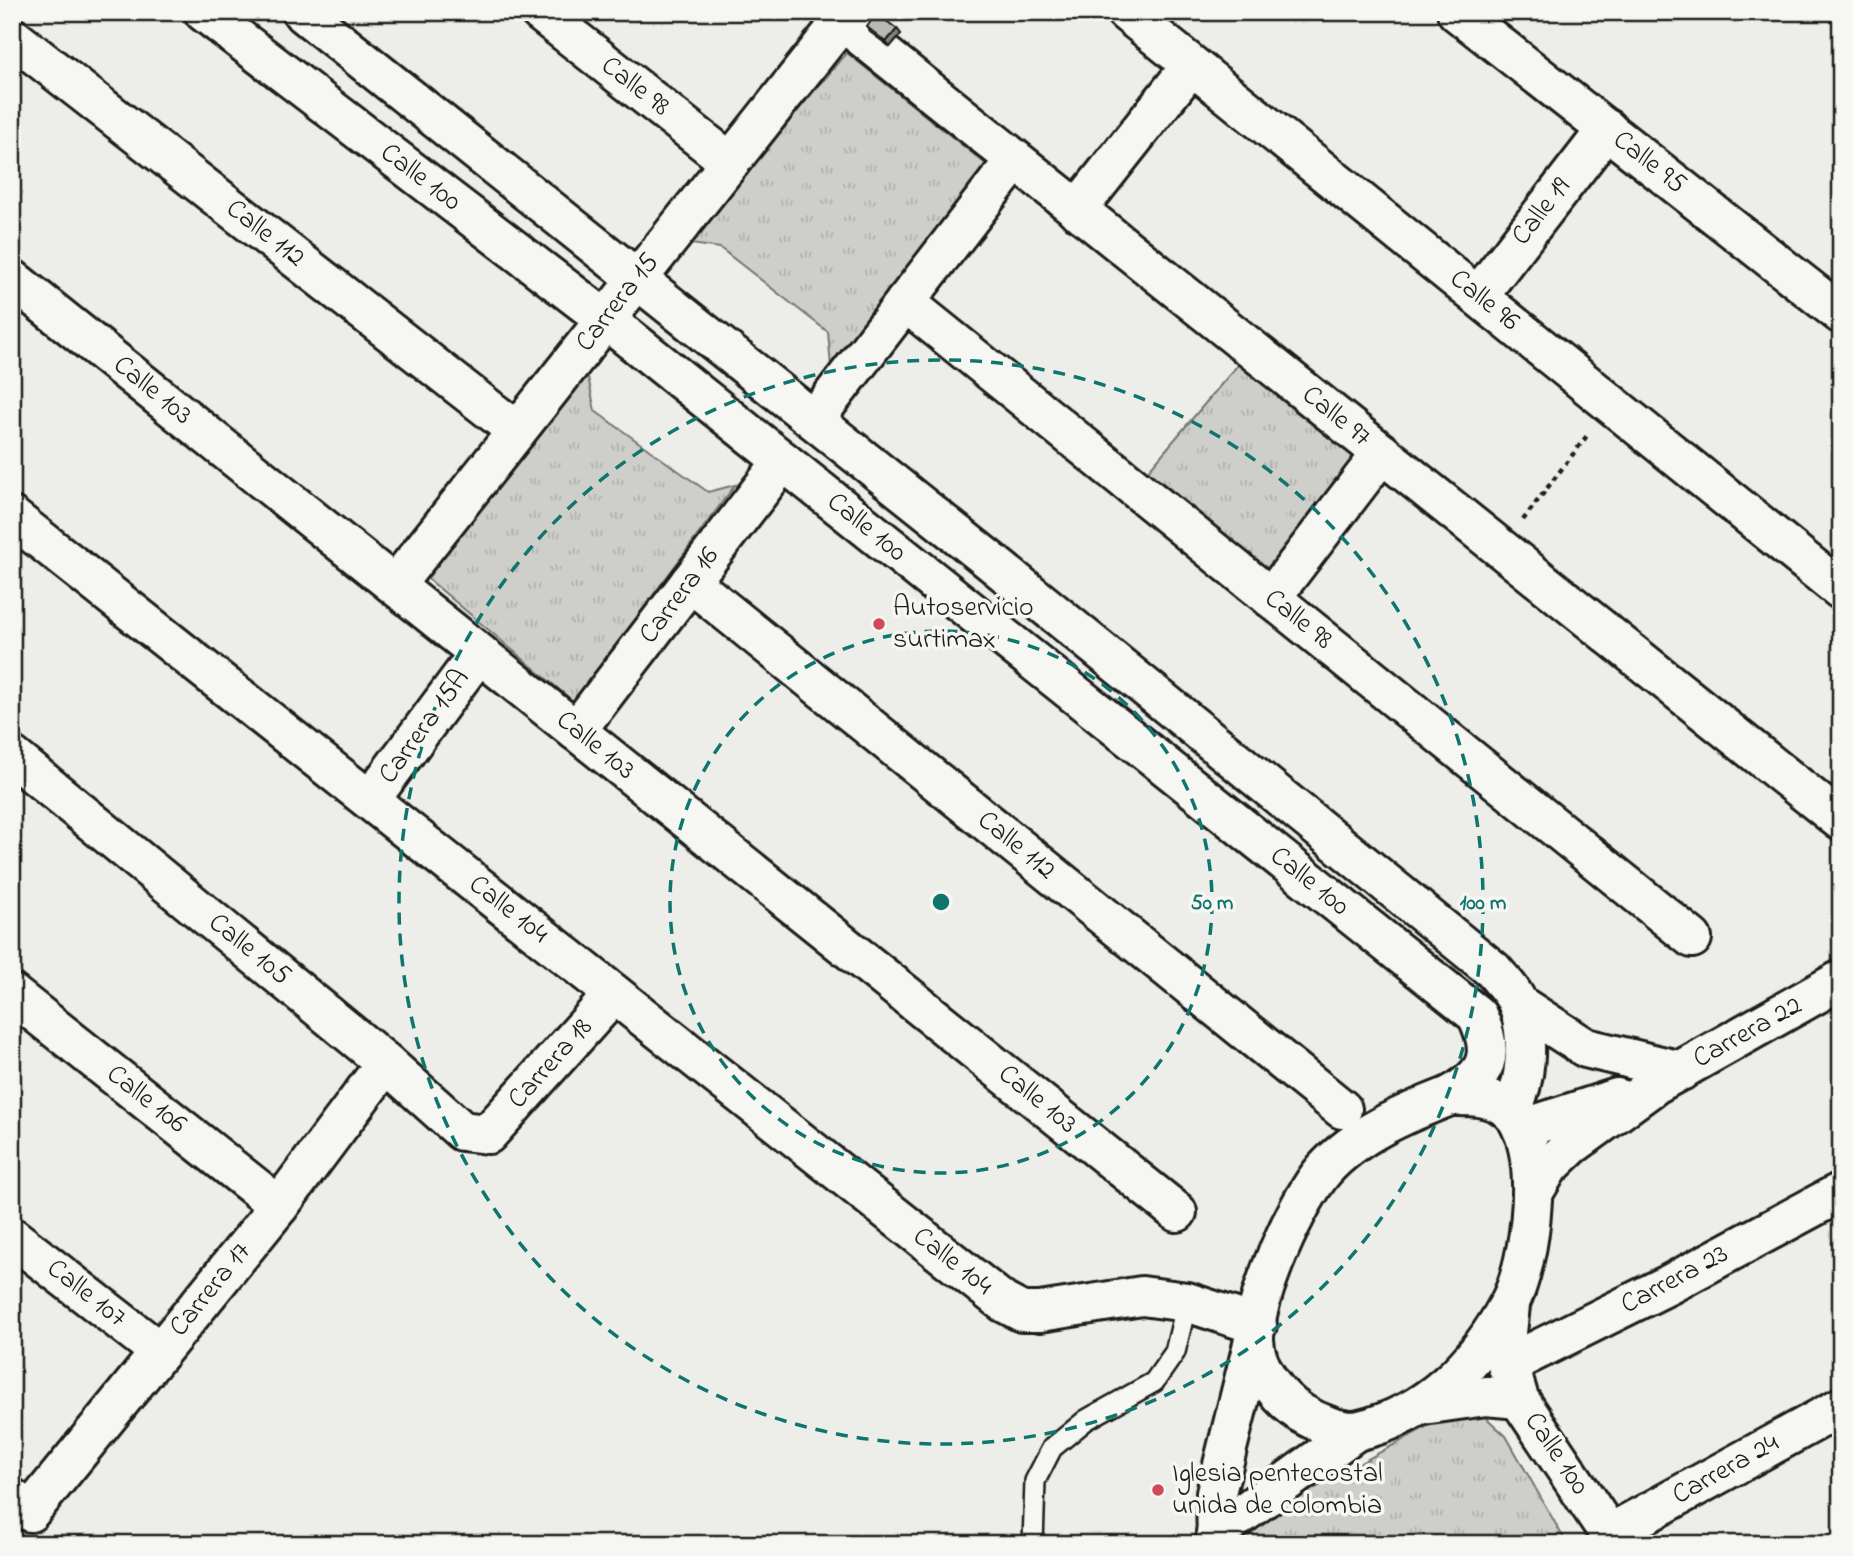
<svg xmlns="http://www.w3.org/2000/svg" width="1853" height="1556" font-family="'Indie Flower',sans-serif">
<defs>
<pattern id="grass-tufts" width="24" height="20" patternUnits="userSpaceOnUse" patternTransform="scale(1.75)"><rect width="24" height="20" fill="#cececb"/><path d="M3 7l-1-3M5 7V3M7 7l1-3M15 17l-1-3M17 17v-4M19 17l1-3" fill="none" stroke="#b0b0ae"/></pattern>
</defs>
<rect width="100%" height="100%" fill="#edede9"/>
<filter id="ink" filterUnits="userSpaceOnUse"><feTurbulence type="fractalNoise" baseFrequency=".0143" numOctaves="2"/><feDisplacementMap in="SourceGraphic" scale="14" xChannelSelector="R" yChannelSelector="G"/><feConvolveMatrix kernelMatrix="1 2 1 2 8 2 1 2 1" color-interpolation-filters="sRGB"/></filter>
<g filter="url(#ink)">
<g fill="url(#grass-tufts)" stroke="#757574" stroke-width="2">
<path d="M 847,53 L 987,165 L 831,367 L 828,332 L 720,248 L 684,243 Z"/>
<path d="M 1241,361 L 1361,459 L 1272,574 L 1148,471 Z"/>
<path d="M 587,372 L 595,411 L 708,492 L 735,485 L 574,702 L 426,577 Z"/>
<path d="M 1481,1413 L 1506,1436 L 1567,1544 L 1235,1544 L 1230,1535 L 1435,1422 Z"/>
</g>
<g fill="none" stroke-linecap="round" stroke-linejoin="round">
<g stroke="#1c1c1c" stroke-width="24">
<path id="service" d="M 1033,1544 L 1035,1481 L 1052,1448 L 1086,1420 L 1154,1382 L 1175,1352 L 1187,1302"/>
</g>
<g stroke="#1c1c1c" stroke-width="44">
<g id="minor">
<path d="M 540,12 L 730,162"/>
<path d="M 831,12 L 1841,821"/>
<path d="M 1126,12 L 1841,590"/>
<path d="M 1457,12 L 1841,314"/>
<path d="M 12,37 L 517,431"/>
<path d="M 1077,210 L 1191,66"/>
<path d="M 12,279 L 1177,1212"/>
<path d="M 1478,296 L 1607,129"/>
<path d="M 905,302 L 1692,938"/>
<path d="M 814,420 L 1015,160"/>
<path d="M 12,517 L 1003,1302 L 1022,1312 L 1040,1312 L 1142,1296 L 1187,1302 L 1257,1325"/>
<path d="M 690,582 L 1342,1109"/>
<path d="M 395,585 L 842,21"/>
<path d="M 1271,598 L 1382,453"/>
<path d="M 576,731 L 783,461"/>
<path d="M 12,756 L 386,1063 L 462,1131 L 488,1134 L 614,994"/>
<path d="M 370,800 L 479,653"/>
<path d="M 12,994 L 279,1206"/>
<path d="M 1522,1129 L 1617,1098"/>
<path d="M 1532,1195 L 1548,1168 L 1571,1146 L 1656,1084 L 1841,980"/>
<path d="M 12,1237 L 160,1352"/>
<path d="M 1507,1365 L 1668,1285 L 1841,1192"/>
<path d="M 12,1498 L 30,1512 L 279,1206 L 386,1063"/>
<path d="M 1611,1533 L 1841,1407"/>
</g>
</g>
<g stroke="#1c1c1c" stroke-width="44">
<g id="tertiary">
<path d="M 204,12 L 605,319 L 1477,1015 C 1496,1055 1488,1074 1450,1096"/>
<path d="M 302,12 L 988,559 L 1493,970 C 1502,981 1514,992 1519,1006 C 1529,1040 1527,1080 1511,1112"/>
<path d="M 1518,1004 L 1586,1048 L 1681,1071"/>
<path d="M 1450,1096 C 1472,1096 1493,1095 1510,1111 C 1547,1145 1531,1264 1509,1304 C 1477,1364 1428,1414 1360,1430 C 1342,1434 1316,1422 1301,1413 C 1278,1398 1255,1368 1254,1340 C 1253,1299 1297,1201 1324,1170 C 1356,1134 1406,1113 1450,1096 Z"/>
<path d="M 1510,1305 L 1505,1351 L 1519,1399 L 1616,1544"/>
<path d="M 1423,1405 L 1486,1396 L 1519,1399"/>
<path d="M 1216,1533 L 1356,1431"/>
<path d="M 1217,1544 L 1216,1493 L 1254,1340"/>
</g>
</g>
<path stroke="#1c1c1c" stroke-width="4.5" stroke-dasharray="5 5" stroke-linecap="butt" d="M 1523,520 L 1589,433"/>
<use href="#service" stroke="#f6f6f2" stroke-width="19"/>
<use href="#minor" stroke="#f6f6f2" stroke-width="38"/>
<use href="#tertiary" stroke="#f6f6f2" stroke-width="38"/>
</g>
<path fill="#9f9f9d" stroke="#1c1c1c" stroke-width="2" d="M 867,27 L 897,29 L 901,34 L 890,47 L 870,32 Z"/>
<path fill="#82827f" stroke="#1c1c1c" stroke-width="2" d="M 897,29 L 901,34 L 890,47 L 886,42 Z"/>
<path fill="#b9b9b6" stroke="#1c1c1c" stroke-width="2" d="M 876,13 L 897,29 L 886,42 L 867,27 Z"/>
</g>
<g fill="none" stroke="#0f766e" stroke-width="3.5" stroke-dasharray="12 9">
<circle cx="941" cy="902" r="271"/>
<circle cx="941" cy="902" r="542"/>
</g>
<g fill="#d1495b" stroke="#f6f6f2" stroke-width="2.5">
<circle cx="879" cy="624" r="7"/>
<circle cx="1158" cy="1490" r="7"/>
</g>
<g text-anchor="middle" dominant-baseline="central" stroke-width="7" stroke-linejoin="round" paint-order="stroke">
<g font-size="28" fill="#1c1c1c" stroke="#f6f6f2">
<text transform="translate(635 87) rotate(38)">Calle 98</text>
<text transform="translate(1649 163) rotate(38)">Calle 95</text>
<text transform="translate(420 178) rotate(37)">Calle 100</text>
<text transform="translate(1542 212) rotate(-52)">Calle 19</text>
<text transform="translate(265 234) rotate(38)">Calle 112</text>
<text transform="translate(1484 301) rotate(39)">Calle 96</text>
<text transform="translate(618 303) rotate(-52)">Carrera 15</text>
<text transform="translate(152 391) rotate(39)">Calle 103</text>
<text transform="translate(1336 417) rotate(39)">Calle 97</text>
<text transform="translate(866 528) rotate(39)">Calle 100</text>
<text transform="translate(680 596) rotate(-53)">Carrera 16</text>
<text transform="translate(1298 620) rotate(39)">Calle 98</text>
<text transform="translate(425 727) rotate(-54)">Carrera 15A</text>
<text transform="translate(595 746) rotate(39)">Calle 103</text>
<text transform="translate(1016 846) rotate(39)">Calle 112</text>
<text transform="translate(1309 882) rotate(39)">Calle 100</text>
<text transform="translate(508 910) rotate(38)">Calle 104</text>
<text transform="translate(249 950) rotate(39)">Calle 105</text>
<text transform="translate(1748 1033) rotate(-29)">Carrera 22</text>
<text transform="translate(551 1064) rotate(-48)">Carrera 18</text>
<text transform="translate(146 1100) rotate(38)">Calle 106</text>
<text transform="translate(1037 1100) rotate(39)">Calle 103</text>
<text transform="translate(952 1262) rotate(38)">Calle 104</text>
<text transform="translate(1675 1280) rotate(-28)">Carrera 23</text>
<text transform="translate(211 1290) rotate(-51)">Carrera 17</text>
<text transform="translate(86 1294) rotate(38)">Calle 107</text>
<text transform="translate(1556 1454) rotate(56)">Calle 100</text>
<text transform="translate(1726 1470) rotate(-29)">Carrera 24</text>
</g>
<g font-size="28" fill="#1c1c1c" stroke="#f6f6f2" text-anchor="start">
<text x="893" y="608">Autoservicio<tspan x="893" dy="32">surtimax</tspan></text>
<text x="1172" y="1474">Iglesia pentecostal<tspan x="1172" dy="32">unida de colombia</tspan></text>
</g>
</g>
<circle cx="941" cy="902" r="10" fill="#0f766e" stroke="#f6f6f2" stroke-width="3.5"/>
<g font-size="21" text-anchor="middle" font-weight="bold" fill="#0f766e" stroke="#f6f6f2" stroke-width="7" stroke-linejoin="round" paint-order="stroke">
<text x="1212" y="909">50 m</text>
<text x="1483" y="909">100 m</text>
</g>
<rect width="1853" height="1556" fill="none" stroke="#f6f6f2" stroke-width="42"/>
<rect x="21" y="21" width="1811" height="1514" fill="none" stroke="#1c1c1c" stroke-width="2.5" filter="url(#ink)"/>
</svg>
